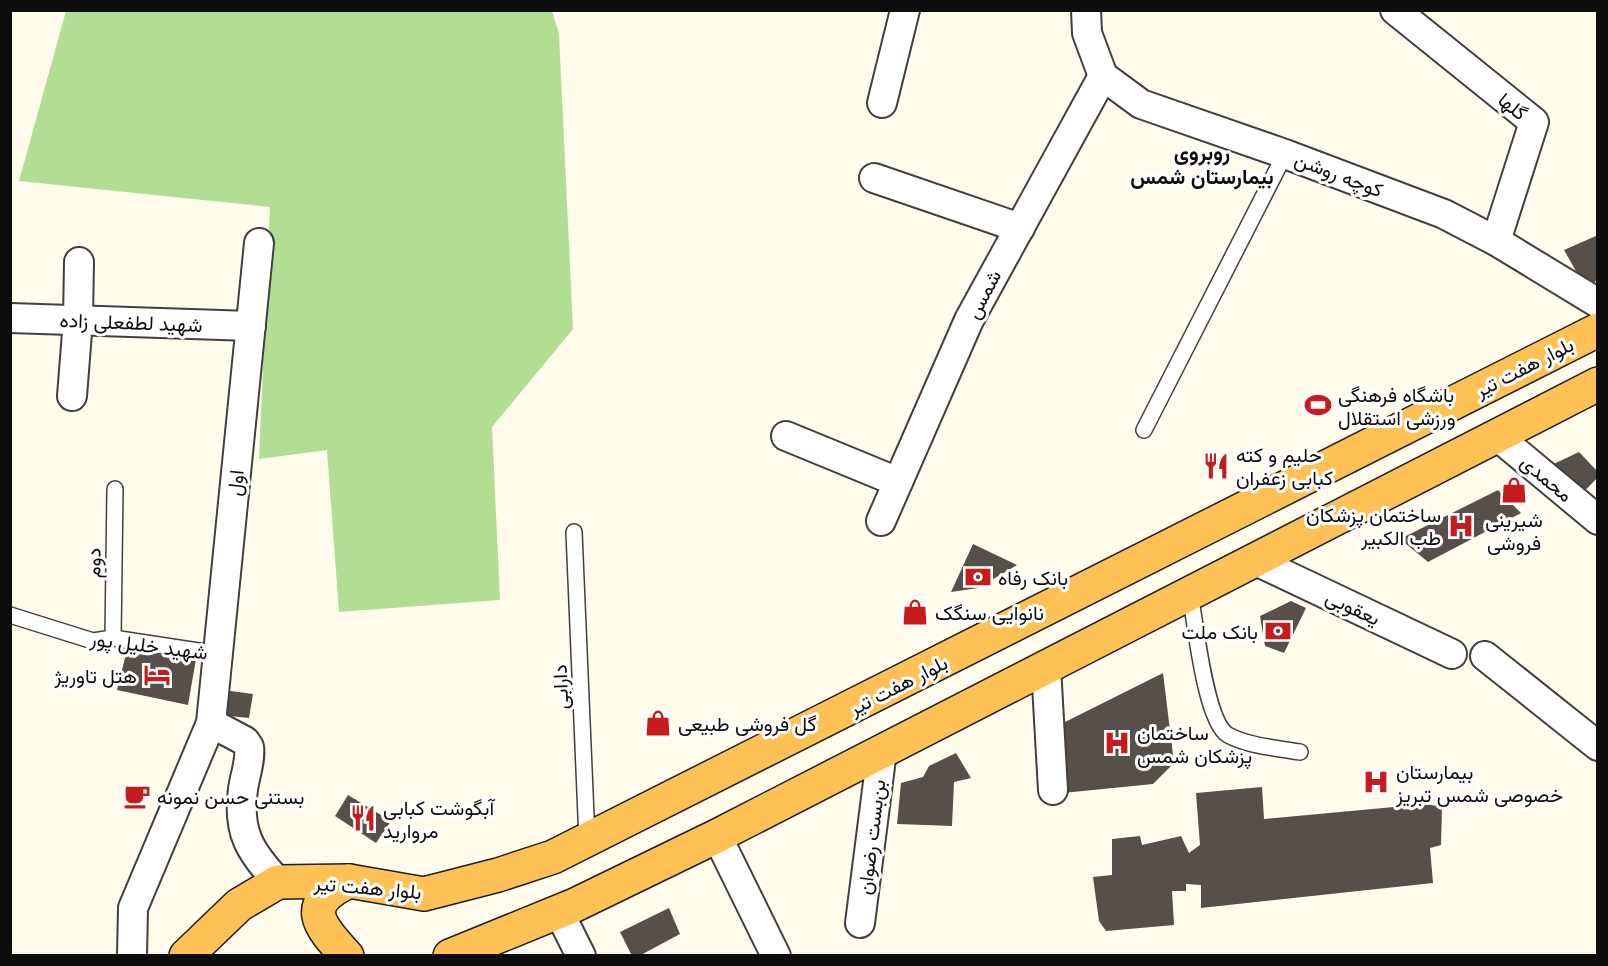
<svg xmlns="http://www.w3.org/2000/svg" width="1608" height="966" font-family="Lora,Vazirmatn,serif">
<rect width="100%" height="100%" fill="#fffcee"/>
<path fill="#b2de93" d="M 66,11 L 552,11 L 559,34 L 573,329 L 492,427 L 500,600 L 339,612 L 327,450 L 259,459 L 270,207 L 19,181 Z"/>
<g fill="#574f49">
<path d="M 1598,235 L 1598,280 L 1585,287 L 1564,250 Z"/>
<path d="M 1579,452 L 1598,472 L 1598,477 L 1575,501 L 1543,469 Z"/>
<path d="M 1498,490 L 1521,513 L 1428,562 L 1400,539 Z"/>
<path d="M 973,544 L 1017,565 L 978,588 L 951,592 Z"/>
<path d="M 1291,601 L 1306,608 L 1284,653 L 1265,646 L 1260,616 Z"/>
<path d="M 127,650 L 196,659 L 188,705 L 117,690 Z"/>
<path d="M 1163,673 L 1174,763 L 1153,784 L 1063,793 L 1063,723 Z"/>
<path d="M 223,690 L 253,694 L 249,718 L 220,715 Z"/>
<path d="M 956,753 L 971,778 L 954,782 L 952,826 L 897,824 L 901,783 L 923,777 L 929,766 Z"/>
<path d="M 1262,787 L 1264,819 L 1426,804 L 1442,807 L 1441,845 L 1430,848 L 1433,883 L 1201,908 L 1201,885 L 1186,884 L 1186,891 L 1172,891 L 1174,925 L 1106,931 L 1099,921 L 1093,877 L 1112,875 L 1112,839 L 1140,836 L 1142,845 L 1181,836 L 1189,853 L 1200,845 L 1196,793 Z"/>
<path d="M 348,795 L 391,821 L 376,843 L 335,816 Z"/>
<path d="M 669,908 L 680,934 L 639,956 L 632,956 L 620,932 Z"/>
</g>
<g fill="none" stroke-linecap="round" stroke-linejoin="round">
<g stroke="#404040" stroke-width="18">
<g id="service">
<path d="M 1144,430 L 1285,154"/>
<path d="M 574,532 L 587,840"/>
<path d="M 1190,593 C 1195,620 1205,722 1228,735 C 1248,746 1277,748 1300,752"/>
<path d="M 10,615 L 93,641 L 113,638 L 218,654"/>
<path d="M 113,638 L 115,489"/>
</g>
</g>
<g stroke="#404040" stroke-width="32">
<g id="minor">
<path d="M 1086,10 L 1087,33 L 1103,76 L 1141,104 L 1285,154 L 1444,214 L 1496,241 L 1598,303"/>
<path d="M 1395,10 L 1534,122 L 1496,241"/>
<path d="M 882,103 L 905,10"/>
<path d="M 874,178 L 1020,228"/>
<path d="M 10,318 L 251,326"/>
<path d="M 72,396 L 78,320 L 79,262"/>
<path d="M 786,436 L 898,482"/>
<path d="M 1497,436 L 1598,520"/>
<path d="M 881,521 L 969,320 L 1103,76"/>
<path d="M 1254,560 L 1452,654"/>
<path d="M 1485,656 L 1598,746"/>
<path d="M 1046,667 L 1053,790"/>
<path d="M 211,723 L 245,741 L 249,747 C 251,760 245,775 243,789 C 237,832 250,852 278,882"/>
<path d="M 717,836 L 776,956"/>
<path d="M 559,912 L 581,956"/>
<path d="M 860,923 L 882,751"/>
<path d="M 132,956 L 133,908 L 211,723 L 259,243"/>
</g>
</g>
<g stroke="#1e1e1e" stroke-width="36">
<g id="trunk">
<path d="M 186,956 L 239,905 L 278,882 L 349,881 L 424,894 L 498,875 L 553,857 L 1598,330"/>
<path d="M 347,956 C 317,924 301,904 349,881"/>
<path d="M 450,956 L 575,905 L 717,836 L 1598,384"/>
</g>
</g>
<use href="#service" stroke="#fff" stroke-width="15"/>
<use href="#minor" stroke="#fff" stroke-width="28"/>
<use href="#trunk" stroke="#fec156" stroke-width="33"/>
</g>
<defs>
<g id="stadium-bare" transform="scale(2.07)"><path d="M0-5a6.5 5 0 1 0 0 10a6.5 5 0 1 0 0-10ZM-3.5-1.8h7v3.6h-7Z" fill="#c71c1d" stroke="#fff" stroke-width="2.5" paint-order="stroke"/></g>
<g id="restaurant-bare" transform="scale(2.07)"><path d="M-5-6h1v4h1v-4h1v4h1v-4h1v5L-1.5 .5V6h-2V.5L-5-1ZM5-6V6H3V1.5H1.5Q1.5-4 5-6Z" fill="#c71c1d" stroke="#fff" stroke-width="2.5" paint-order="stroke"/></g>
<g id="shop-bare" transform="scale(2.07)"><path d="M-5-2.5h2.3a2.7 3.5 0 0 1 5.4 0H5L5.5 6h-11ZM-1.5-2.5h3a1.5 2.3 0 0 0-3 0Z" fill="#c71c1d" stroke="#fff" stroke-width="2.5" paint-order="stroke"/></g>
<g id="hospital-bare" transform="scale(2.07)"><path d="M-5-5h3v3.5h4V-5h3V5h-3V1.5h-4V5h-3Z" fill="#c71c1d" stroke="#fff" stroke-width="2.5" paint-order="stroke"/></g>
<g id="bank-bare" transform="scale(2.07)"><path d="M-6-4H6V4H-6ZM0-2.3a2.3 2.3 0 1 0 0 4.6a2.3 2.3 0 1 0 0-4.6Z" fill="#c71c1d" stroke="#fff" stroke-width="2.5" paint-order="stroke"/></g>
<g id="hotel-bare" transform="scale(2.07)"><path d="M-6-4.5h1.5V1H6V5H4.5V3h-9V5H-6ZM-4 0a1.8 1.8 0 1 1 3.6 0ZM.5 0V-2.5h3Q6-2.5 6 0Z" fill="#c71c1d" stroke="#fff" stroke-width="2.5" paint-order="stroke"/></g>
<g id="cafe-bare" transform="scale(2.07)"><path d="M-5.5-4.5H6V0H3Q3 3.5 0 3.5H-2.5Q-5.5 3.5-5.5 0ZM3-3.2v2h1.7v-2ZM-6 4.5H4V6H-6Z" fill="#c71c1d" stroke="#fff" stroke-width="2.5" paint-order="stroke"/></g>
</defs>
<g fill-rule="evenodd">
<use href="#stadium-bare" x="1318" y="405"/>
<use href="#restaurant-bare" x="1216" y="466"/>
<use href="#shop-bare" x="1514" y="490"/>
<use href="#hospital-bare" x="1461" y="526"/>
<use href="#bank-bare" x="978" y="577"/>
<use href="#shop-bare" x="915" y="612"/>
<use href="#bank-bare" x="1278" y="631"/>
<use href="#hotel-bare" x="157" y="675"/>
<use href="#shop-bare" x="658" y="723"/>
<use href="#hospital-bare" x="1117" y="743"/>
<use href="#hospital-bare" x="1376" y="782"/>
<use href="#cafe-bare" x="137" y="796"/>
<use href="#restaurant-bare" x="363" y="818"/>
</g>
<g text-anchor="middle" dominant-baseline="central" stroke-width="6" stroke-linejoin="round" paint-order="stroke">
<g font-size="20" fill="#0d0d0d" stroke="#fff">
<text transform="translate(1513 106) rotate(39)">گلها</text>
<text transform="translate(1339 174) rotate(21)">کوچه روشن</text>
<text transform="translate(983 294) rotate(-62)">شمس</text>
<text transform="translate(131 322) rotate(2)">شهید لطفعلی زاده</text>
<text transform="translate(1524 367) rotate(-27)">بلوار هفت تیر</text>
<text transform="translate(1547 478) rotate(40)">محمدی</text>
<text transform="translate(235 483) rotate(-84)">اول</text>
<text transform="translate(93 563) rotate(-89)">دوم</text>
<text transform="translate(1353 607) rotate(25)">یعقوبی</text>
<text transform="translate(149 645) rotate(7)">شهید خلیل پور</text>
<text transform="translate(898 685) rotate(-27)">بلوار هفت تیر</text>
<text transform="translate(560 687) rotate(-92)">دارابی</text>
<text transform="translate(871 837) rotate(-83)">بن‌بست رضوان</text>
<text transform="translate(368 887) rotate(5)">بلوار هفت تیر</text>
</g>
<g font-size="20" fill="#0d0d0d" stroke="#fff" text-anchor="start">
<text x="1338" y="394">باشگاه فرهنگی<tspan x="1338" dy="23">ورزشی استقلال</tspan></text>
<text x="1236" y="454">حلیم و کته<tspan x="1236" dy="23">کبابی زعفران</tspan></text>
<text x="1441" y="514" text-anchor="end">ساختمان پزشکان<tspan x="1441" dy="23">طب الکبیر</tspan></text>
<text x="1514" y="519" text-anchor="middle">شیرینی<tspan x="1514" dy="23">فروشی</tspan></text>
<text x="998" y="577">بانک رفاه</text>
<text x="935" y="612">نانوایی سنگک</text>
<text x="1258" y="631" text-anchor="end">بانک ملت</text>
<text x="137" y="675" text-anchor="end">هتل تاوریژ</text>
<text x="678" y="723">گل فروشی طبیعی</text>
<text x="1137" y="732">ساختمان<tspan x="1137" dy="23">پزشکان شمس</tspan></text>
<text x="1396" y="771">بیمارستان<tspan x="1396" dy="23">خصوصی شمس تبریز</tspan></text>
<text x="157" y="796">بستنی حسن نمونه</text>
<text x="383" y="807">آبگوشت کبابی<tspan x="383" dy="23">مروارید</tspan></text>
</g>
<g font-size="21" font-weight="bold" fill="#0d0d0d" stroke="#fff">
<text x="1202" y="152">روبروی<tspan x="1202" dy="24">بیمارستان شمس</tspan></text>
</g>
</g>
<rect width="1608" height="966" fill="none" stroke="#0d0d0d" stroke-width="24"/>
</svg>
